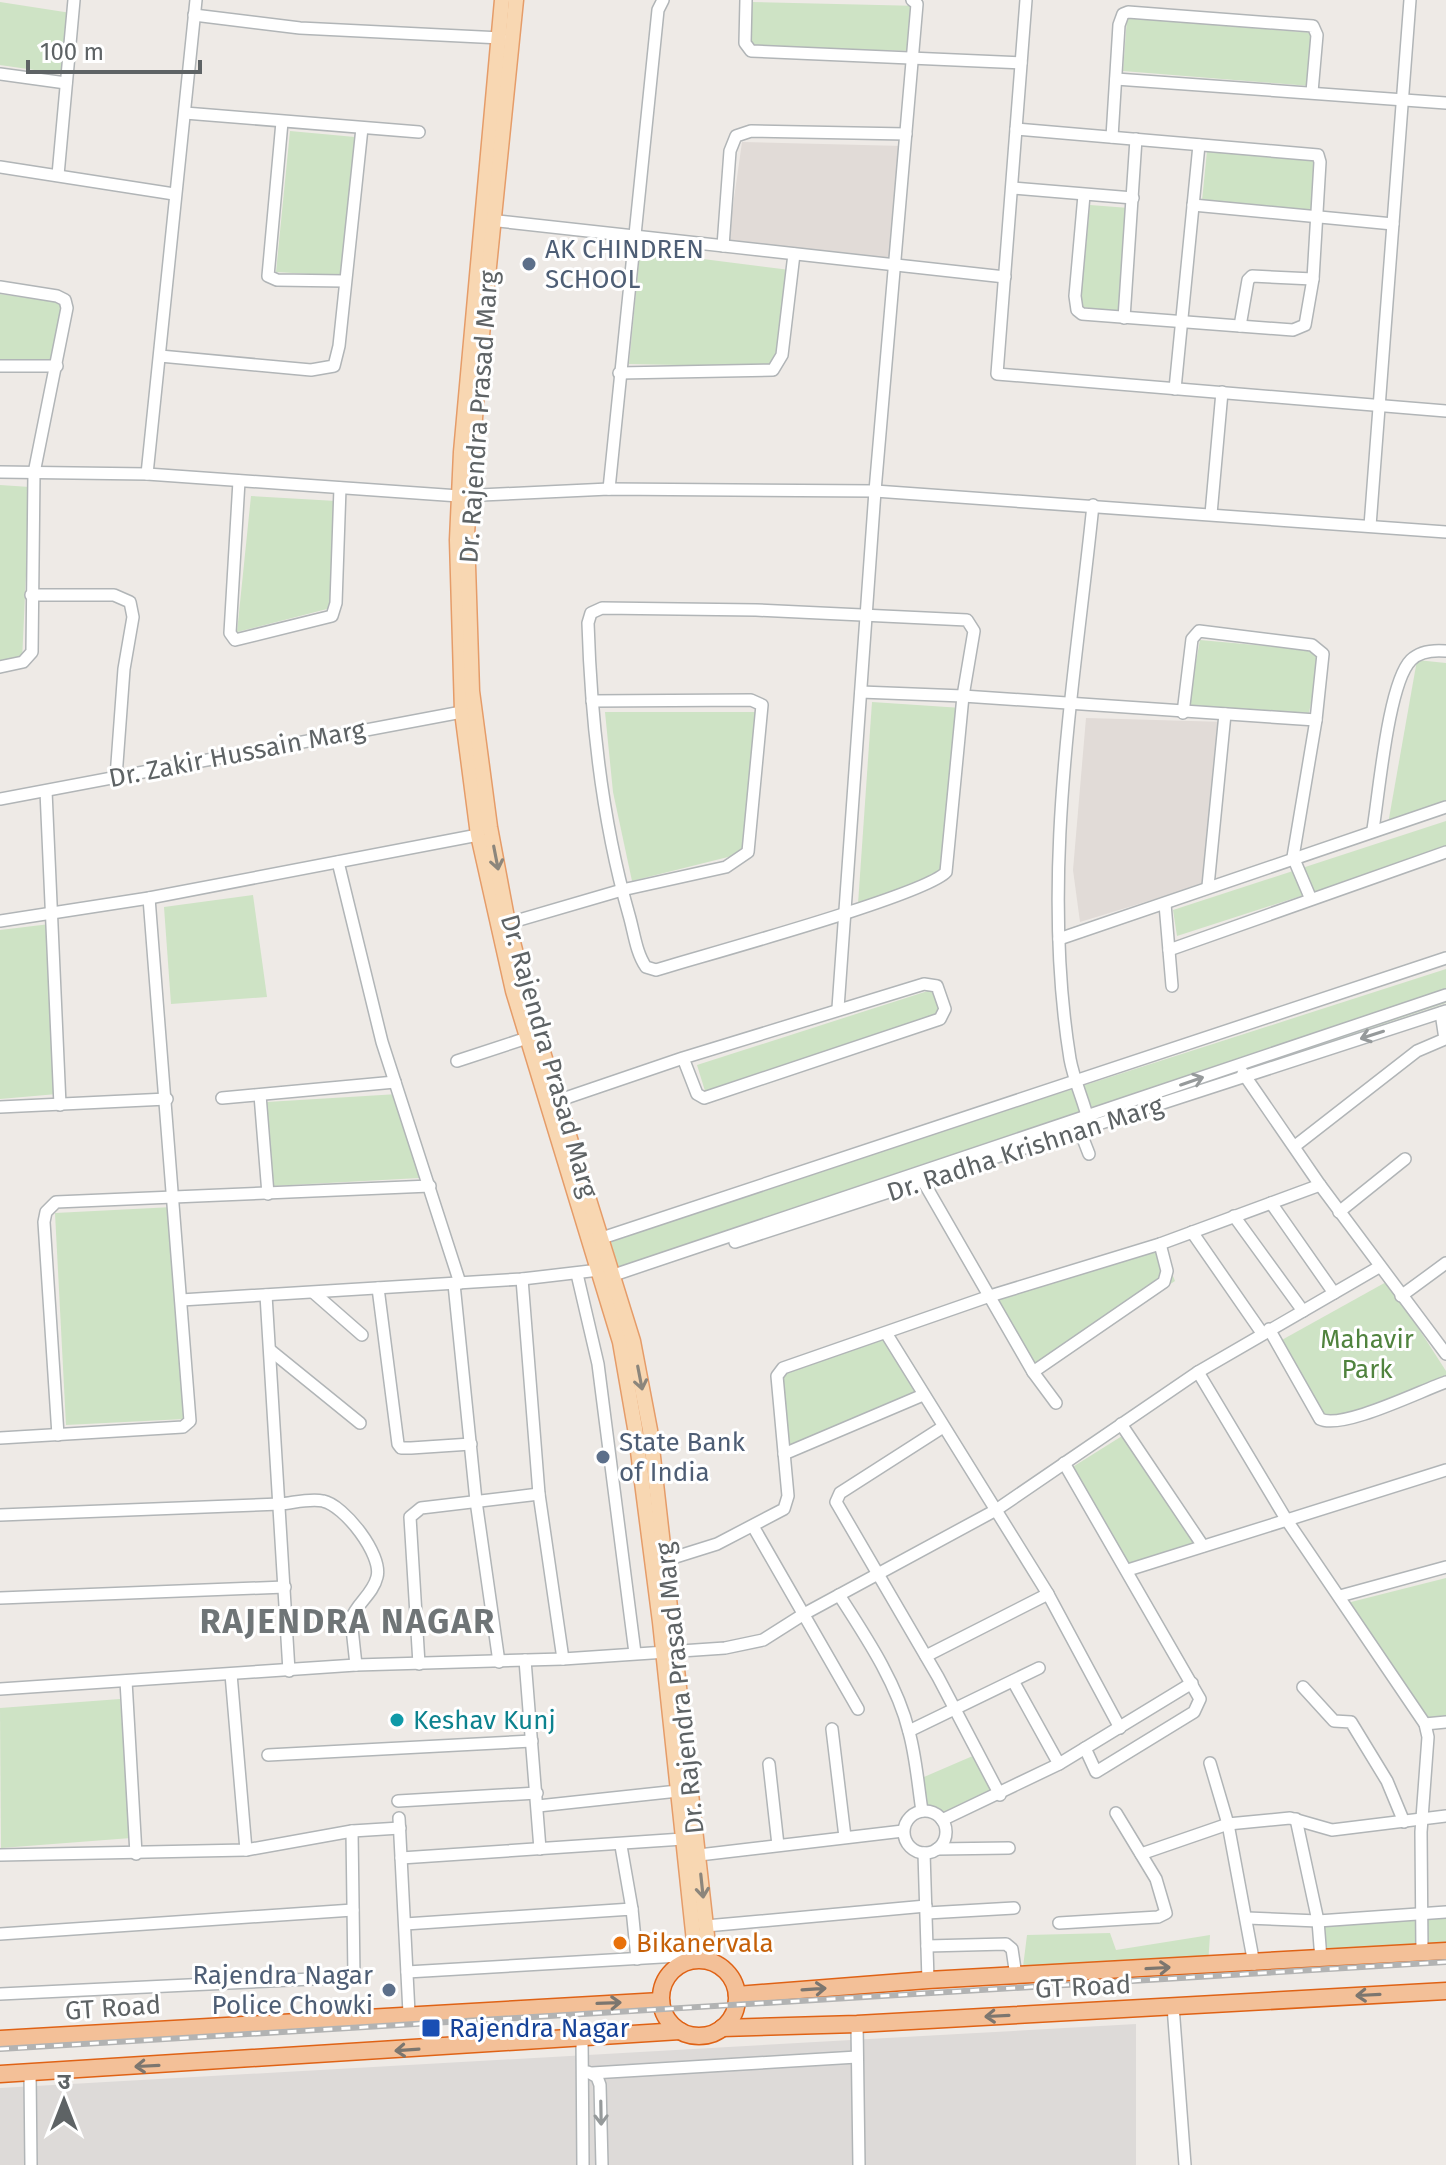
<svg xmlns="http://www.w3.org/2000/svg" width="1446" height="2165" font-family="'Fira Sans','Noto Sans Devanagari',sans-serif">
<rect width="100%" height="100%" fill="#eeeae6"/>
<path fill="#dddad8" d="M 1136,2024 L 1136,2165 L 0,2165 L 0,2088 Z"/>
<g fill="#e1dbd7">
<path d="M 742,142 L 904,146 L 892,259 L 728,241 Z"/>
<path d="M 1086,718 L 1226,722 L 1207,883 L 1080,922 L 1073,870 Z"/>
</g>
<g fill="#cee3c5">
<path d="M 0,2 L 71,13 L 62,74 L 0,65 Z"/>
<path d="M 751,2 L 921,6 L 914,51 L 749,47 Z"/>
<path d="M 1127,18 L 1315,33 L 1310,86 L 1123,71 Z"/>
<path d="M 290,131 L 355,137 L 343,276 L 276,272 Z"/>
<path d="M 1207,151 L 1320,161 L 1316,211 L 1202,201 Z"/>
<path d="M 1090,205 L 1129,208 L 1120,311 L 1080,307 Z"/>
<path d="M 640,251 L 790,270 L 780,367 L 629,364 Z"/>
<path d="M 0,294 L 63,303 L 56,362 L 0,361 Z"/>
<path d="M 0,485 L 30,487 L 22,661 L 0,665 Z"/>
<path d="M 251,496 L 336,501 L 331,608 L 237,632 Z"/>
<path d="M 1200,640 L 1321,651 L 1309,713 L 1188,705 Z"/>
<path d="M 1417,660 L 1446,663 L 1446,803 L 1388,824 Z"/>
<path d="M 872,702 L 962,708 L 948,874 L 858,904 Z"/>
<path d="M 605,712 L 763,712 L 748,852 L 632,881 L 613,792 Z"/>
<path d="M 1446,821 L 1446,849 L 1177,936 L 1173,910 Z"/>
<path d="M 253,895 L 267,997 L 171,1004 L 164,907 Z"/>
<path d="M 50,924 L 57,1094 L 0,1099 L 0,930 Z"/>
<path d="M 1446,969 L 1446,1003 L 621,1279 L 610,1238 Z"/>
<path d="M 934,989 L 942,1014 L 705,1091 L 697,1065 Z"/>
<path d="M 398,1094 L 419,1178 L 273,1186 L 267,1102 Z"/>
<path d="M 173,1207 L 184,1419 L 66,1425 L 55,1213 Z"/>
<path d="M 1160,1244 L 1175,1281 L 1033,1372 L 990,1296 Z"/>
<path d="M 1388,1281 L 1446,1371 L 1446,1385 L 1326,1425 L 1280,1341 Z"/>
<path d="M 887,1337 L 921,1391 L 789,1451 L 782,1373 Z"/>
<path d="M 1130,1431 L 1202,1542 L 1129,1564 L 1071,1468 Z"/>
<path d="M 1446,1578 L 1446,1717 L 1429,1718 L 1347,1603 Z"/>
<path d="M 120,1699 L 131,1838 L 1,1848 L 0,1708 Z"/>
<path d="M 975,1755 L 998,1795 L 947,1821 L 921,1815 L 917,1780 Z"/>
<path d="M 1446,1914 L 1446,1952 L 1324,1959 L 1318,1921 Z"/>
<path d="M 1110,1933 L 1116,1950 L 1210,1935 L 1208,1964 L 1022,1975 L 1027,1935 Z"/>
</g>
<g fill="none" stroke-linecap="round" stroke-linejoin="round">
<g stroke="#b1b5b7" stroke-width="14">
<g id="minor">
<path d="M 746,0 L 745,43 L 751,51 L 1021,63"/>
<path d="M 1026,0 L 997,374 L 1446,411"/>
<path d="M 194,15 L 300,28 L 501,38"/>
<path d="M 0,74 L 66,83"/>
<path d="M 1116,79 L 1446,103"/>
<path d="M 185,113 L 419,132"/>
<path d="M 282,122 L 268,276 L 277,280 L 344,281"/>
<path d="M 1016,129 L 1318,155 L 1320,162 L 1313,279 L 1305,325 L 1293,330 L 1082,314 L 1077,310 L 1075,296 L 1084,195"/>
<path d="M 1112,137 L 1119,25 L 1123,14 L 1128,12 L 1313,26 L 1317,35 L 1312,92"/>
<path d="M 0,167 L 174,194"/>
<path d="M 58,175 L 74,0"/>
<path d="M 1012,188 L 1133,198"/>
<path d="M 1193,205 L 1393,224"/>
<path d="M 489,220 L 1005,277"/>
<path d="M 723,246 L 730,151 L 736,136 L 751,131 L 906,134"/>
<path d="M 0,287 L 57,296 L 65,300 L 67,308 L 34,473 L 32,652 L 23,662 L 0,667"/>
<path d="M 1124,318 L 1136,139"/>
<path d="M 1240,326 L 1248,280 L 1252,276 L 1313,279"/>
<path d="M 160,356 L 311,370 L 334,366 L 339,346 L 362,128"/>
<path d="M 0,366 L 57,366"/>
<path d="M 619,373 L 773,370 L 782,355 L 794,254"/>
<path d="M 1175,389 L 1199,145"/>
<path d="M 0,472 L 147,474 L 459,496 L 609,489 L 875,491 L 1446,532"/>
<path d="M 147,474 L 196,0"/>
<path d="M 239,481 L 230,633 L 235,640 L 332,616 L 336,603 L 340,488"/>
<path d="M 609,489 L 658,10 L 663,0"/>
<path d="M 1211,514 L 1222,392"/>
<path d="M 1370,526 L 1410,0"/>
<path d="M 31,595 L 114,595 L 130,602 L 133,617 L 124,669 L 116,777"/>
<path d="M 602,608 L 756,610 L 967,620 L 974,631 L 963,696 L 946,872 C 926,895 701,956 656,970 L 646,967 C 636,953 634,932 629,915 C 602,821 591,721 588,623 L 591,613 Z"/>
<path d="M 861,692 L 963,696 L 1316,720"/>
<path d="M 1183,713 L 1192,639 L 1199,631 L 1312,645 L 1323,654 L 1316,720 L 1293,857 L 1310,897"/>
<path d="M 46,791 L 60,1105"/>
<path d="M 0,799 L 467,711"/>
<path d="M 1373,829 C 1379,794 1388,683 1411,660 C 1420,651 1434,650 1446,651"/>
<path d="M 338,862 L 382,1042 L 460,1283"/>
<path d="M 1208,886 L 1225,714"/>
<path d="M 1165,904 L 1172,986"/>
<path d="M 0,921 L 149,898 L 478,835"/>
<path d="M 502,925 L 622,890 L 726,867 L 748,852 L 762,705 L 751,700 L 592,701"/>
<path d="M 1059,939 L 1446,807"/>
<path d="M 1169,950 L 1446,852"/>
<path d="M 838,1008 L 875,491 L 917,4 L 912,0"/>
<path d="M 457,1061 L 527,1038"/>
<path d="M 1243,1073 L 1320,1185 L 1446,1354"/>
<path d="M 260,1095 L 268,1194"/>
<path d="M 222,1098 L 395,1082"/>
<path d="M 551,1103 L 683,1058 L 924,984 L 937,986 L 945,1009 L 940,1019 L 704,1098 L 697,1094 L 683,1058"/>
<path d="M 0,1107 L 167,1099"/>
<path d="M 1089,1123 C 1084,1101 1074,1081 1070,1059 C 1040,874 1074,689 1093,505"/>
<path d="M 1080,1131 L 1089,1154"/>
<path d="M 1295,1146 L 1417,1051 L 1445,1039 L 1441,1013"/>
<path d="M 923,1181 L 1033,1372 L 1056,1403"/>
<path d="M 1271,1203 L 1334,1293"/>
<path d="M 1339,1212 L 1405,1159"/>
<path d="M 1234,1216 L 1303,1311"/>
<path d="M 1192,1232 L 1262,1333"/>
<path d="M 602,1238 L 1446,958"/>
<path d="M 735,1242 L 1446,1011"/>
<path d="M 577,1274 L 598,1364 L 635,1653"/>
<path d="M 605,1278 L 1446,995"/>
<path d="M 522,1279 L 539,1494 L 563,1659"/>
<path d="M 454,1284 L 476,1501 L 499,1662"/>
<path d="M 378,1288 L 398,1444 L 401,1448 L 411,1448 L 471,1444"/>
<path d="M 314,1293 L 362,1335"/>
<path d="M 266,1295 L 289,1671"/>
<path d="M 1401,1296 L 1446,1263"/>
<path d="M 181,1300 L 522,1279 L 599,1270"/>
<path d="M 1269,1329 L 1320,1419 C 1342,1430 1420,1391 1446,1382"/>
<path d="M 886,1333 L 1048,1594 L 1120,1728"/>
<path d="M 270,1350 L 360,1423"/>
<path d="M 1033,1372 L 1164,1282 L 1167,1271 L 1160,1244"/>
<path d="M 1198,1372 L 1286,1519 L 1425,1724 L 1428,1737 L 1421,1832 L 1422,1952"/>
<path d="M 1121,1424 L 1203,1546"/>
<path d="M 943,1427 L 840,1493 L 836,1502 L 938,1677 L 1000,1795"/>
<path d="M 58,1435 L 44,1222 L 46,1212 L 56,1202 L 430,1186"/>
<path d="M 0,1438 L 183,1427 L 190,1421 L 149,898"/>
<path d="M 784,1454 L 923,1395"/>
<path d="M 1064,1463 L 1200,1699 L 1194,1712 L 1096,1772 L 1085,1748"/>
<path d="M 0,1515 L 280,1504 C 293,1503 310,1498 323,1501 C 344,1505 383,1555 377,1577 C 373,1594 357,1603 351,1619 L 356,1665"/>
<path d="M 754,1528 L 858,1709"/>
<path d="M 666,1560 L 717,1544 L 784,1509 L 788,1496 L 777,1376 L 783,1368 L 990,1296 L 1160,1244 L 1320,1185"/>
<path d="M 1128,1570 L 1446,1470"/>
<path d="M 839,1595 C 866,1637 897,1683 909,1732 C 916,1757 918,1785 922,1811"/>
<path d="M 1340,1596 L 1446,1567"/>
<path d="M 0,1598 L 285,1587"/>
<path d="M 926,1656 L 1048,1594"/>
<path d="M 525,1660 L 540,1849"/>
<path d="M 419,1664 L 410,1517 L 421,1508 L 539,1494"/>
<path d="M 231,1674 L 246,1850"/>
<path d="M 126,1681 L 136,1854"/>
<path d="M 1013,1681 L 1059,1764"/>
<path d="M 1303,1687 L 1334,1721 L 1351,1722 L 1387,1781 L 1404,1822"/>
<path d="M 0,1689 L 356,1665 L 563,1659 L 725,1648 L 763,1640 L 804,1614 L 996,1510 L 1198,1372 L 1379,1267"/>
<path d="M 1425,1724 L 1446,1722"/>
<path d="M 832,1729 L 845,1837"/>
<path d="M 909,1731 L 1039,1668"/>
<path d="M 268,1755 L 532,1741"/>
<path d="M 1210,1763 L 1228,1824 L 1254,1964"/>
<path d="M 769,1764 L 778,1845"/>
<path d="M 398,1801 L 537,1793"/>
<path d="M 538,1806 L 678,1791"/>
<circle cx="925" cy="1832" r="21"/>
<path d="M 399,1818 L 409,2013"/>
<path d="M 1296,1819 L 1318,1921 L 1321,1959"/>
<path d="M 942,1820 L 1059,1764 L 1192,1683"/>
<path d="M 621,1846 L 632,1909"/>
<path d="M 937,1849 L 1009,1848"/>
<path d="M 924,1853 L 928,1980"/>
<path d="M 1141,1854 L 1228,1824 L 1290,1818 L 1332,1830 L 1446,1816"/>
<path d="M 0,1855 L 246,1850 L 352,1831 L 400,1828"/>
<path d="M 699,1855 L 903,1831"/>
<path d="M 401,1858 L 683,1839"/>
<path d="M 927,1913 L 1014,1908"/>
<path d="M 1247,1918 L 1318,1921 L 1446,1912"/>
<path d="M 1059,1923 L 1158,1917 L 1166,1913 L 1156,1879 L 1116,1813"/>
<path d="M 405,1924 L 632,1909 L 637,1959"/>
<path d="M 706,1926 L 926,1906"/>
<path d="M 0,1934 L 353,1910"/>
<path d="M 927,1946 L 1006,1944 L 1012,1949 L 1016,1976"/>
<path d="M 407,1972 L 696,1955"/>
<path d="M 0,1994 L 354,1977 L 352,1831"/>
<path d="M 1173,2006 L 1185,2165"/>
<path d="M 857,2024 L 859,2165"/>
<path d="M 582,2038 L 583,2165"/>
<path d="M 588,2072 L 597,2077 L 600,2085 L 602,2165"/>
<path d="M 30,2073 L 31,2165"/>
<path d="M 592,2073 L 857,2057"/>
</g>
</g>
<g stroke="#e59c69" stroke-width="17">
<g id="major">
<path d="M 502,0 L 461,452 L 457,540 L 462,712 L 478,835 L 513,991 L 620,1342 L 635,1428 L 660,1622 L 696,1960"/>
<path d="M 516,0 L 478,375 L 467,534 L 472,691 L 490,827 L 508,923 L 534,1023 L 633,1341 L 650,1430 L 710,1962"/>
</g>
</g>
<g stroke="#df6215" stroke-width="19">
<g id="highway">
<circle cx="699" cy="1998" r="38"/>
<path d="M 737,1995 L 928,1980 L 1446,1951"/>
<path d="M 722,2028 L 857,2024 L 1446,1991"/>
<path d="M 0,2039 L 661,2001"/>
<path d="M 0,2074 L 680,2031"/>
</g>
</g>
<use href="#minor" stroke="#fff" stroke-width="11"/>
<use href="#major" stroke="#f8d7b2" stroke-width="14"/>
<use href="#highway" stroke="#f3c098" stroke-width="16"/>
<g stroke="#b2b3b3" stroke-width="6">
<path id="rail" d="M 0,2049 L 1446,1962"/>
</g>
<use href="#rail" stroke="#fff" stroke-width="3" stroke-dasharray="9" stroke-linecap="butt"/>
</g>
<defs><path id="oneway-shaft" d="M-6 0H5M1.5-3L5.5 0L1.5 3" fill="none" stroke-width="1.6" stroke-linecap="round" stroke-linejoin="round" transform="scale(2)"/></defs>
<g stroke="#8c867c">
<use href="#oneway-shaft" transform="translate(496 858) rotate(79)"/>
<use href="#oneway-shaft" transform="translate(640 1378) rotate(79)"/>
<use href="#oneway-shaft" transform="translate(702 1886) rotate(84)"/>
</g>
<g stroke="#969a9b">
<use href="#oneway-shaft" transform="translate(1372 1035) rotate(162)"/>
<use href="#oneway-shaft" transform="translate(1192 1081) rotate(-19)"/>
<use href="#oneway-shaft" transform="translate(601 2113) rotate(89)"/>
</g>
<g stroke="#7c766f">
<use href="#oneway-shaft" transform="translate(1158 1968) rotate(-3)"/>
<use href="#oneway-shaft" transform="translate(814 1989) rotate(-4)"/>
<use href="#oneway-shaft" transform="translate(1368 1995) rotate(177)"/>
<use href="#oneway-shaft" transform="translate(609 2003) rotate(-2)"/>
<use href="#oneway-shaft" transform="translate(997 2016) rotate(177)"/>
<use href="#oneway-shaft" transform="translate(407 2050) rotate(176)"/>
<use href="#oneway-shaft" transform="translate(147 2066) rotate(177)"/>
</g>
<g fill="#5c6f8a" stroke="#fff" stroke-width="3">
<circle cx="529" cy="264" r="8"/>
<circle cx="603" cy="1457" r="8"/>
<circle cx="389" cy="1990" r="8"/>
</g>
<circle fill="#0f9aa8" stroke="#fff" stroke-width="3" cx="397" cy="1720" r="8"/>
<circle fill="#e8710a" stroke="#fff" stroke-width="3" cx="620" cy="1943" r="8"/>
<rect fill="#1a4fb4" stroke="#fff" stroke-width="3" x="421" y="2018" width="20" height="20" rx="4"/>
<g text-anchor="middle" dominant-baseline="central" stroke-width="6" stroke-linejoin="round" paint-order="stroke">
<g font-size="26" fill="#4e5e75" stroke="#fff" text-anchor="start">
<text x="545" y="249">AK CHINDREN<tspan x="545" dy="30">SCHOOL</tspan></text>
<text x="619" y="1442">State Bank<tspan x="619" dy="30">of India</tspan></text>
<text x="373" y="1975" text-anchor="end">Rajendra Nagar<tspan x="373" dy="30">Police Chowki</tspan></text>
</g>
<g font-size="26" fill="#5e6365" stroke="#fff">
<text transform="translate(479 417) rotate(-86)">Dr. Rajendra Prasad Marg</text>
<text transform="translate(237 754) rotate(-11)">Dr. Zakir Hussain Marg</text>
<text transform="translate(549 1056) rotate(74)">Dr. Rajendra Prasad Marg</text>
<text transform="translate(1025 1149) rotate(-18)">Dr. Radha Krishnan Marg</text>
<text transform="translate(680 1688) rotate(-96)">Dr. Rajendra Prasad Marg</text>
<text transform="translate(1083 1987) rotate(-3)">GT Road</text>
<text transform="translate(113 2008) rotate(-4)">GT Road</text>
</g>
<g font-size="26" fill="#50833e" stroke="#fff">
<text x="1367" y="1339">Mahavir<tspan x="1367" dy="30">Park</tspan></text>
</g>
<g font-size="26" fill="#0d838f" stroke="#fff" text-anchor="start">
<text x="413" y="1720">Keshav Kunj</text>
</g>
<g font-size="26" fill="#c56008" stroke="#fff" text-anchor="start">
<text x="636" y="1943">Bikanervala</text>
</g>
<g font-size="26" fill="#164399" stroke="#fff" text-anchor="start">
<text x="449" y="2028">Rajendra Nagar</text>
</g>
<g font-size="34" font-weight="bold" letter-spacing="2" fill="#6f7577" stroke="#fff">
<text x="348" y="1621">RAJENDRA NAGAR</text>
</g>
</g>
<g transform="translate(64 2101)" stroke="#ffffff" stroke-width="6" paint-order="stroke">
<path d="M0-6L14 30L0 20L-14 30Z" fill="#5e6365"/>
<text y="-12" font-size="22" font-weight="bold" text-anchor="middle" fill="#5e6365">उ</text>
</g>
<path d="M28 60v12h172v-12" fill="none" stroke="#5e6365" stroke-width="4"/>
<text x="40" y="60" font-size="24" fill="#5e6365" stroke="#ffffff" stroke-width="6" paint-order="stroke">100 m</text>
</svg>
